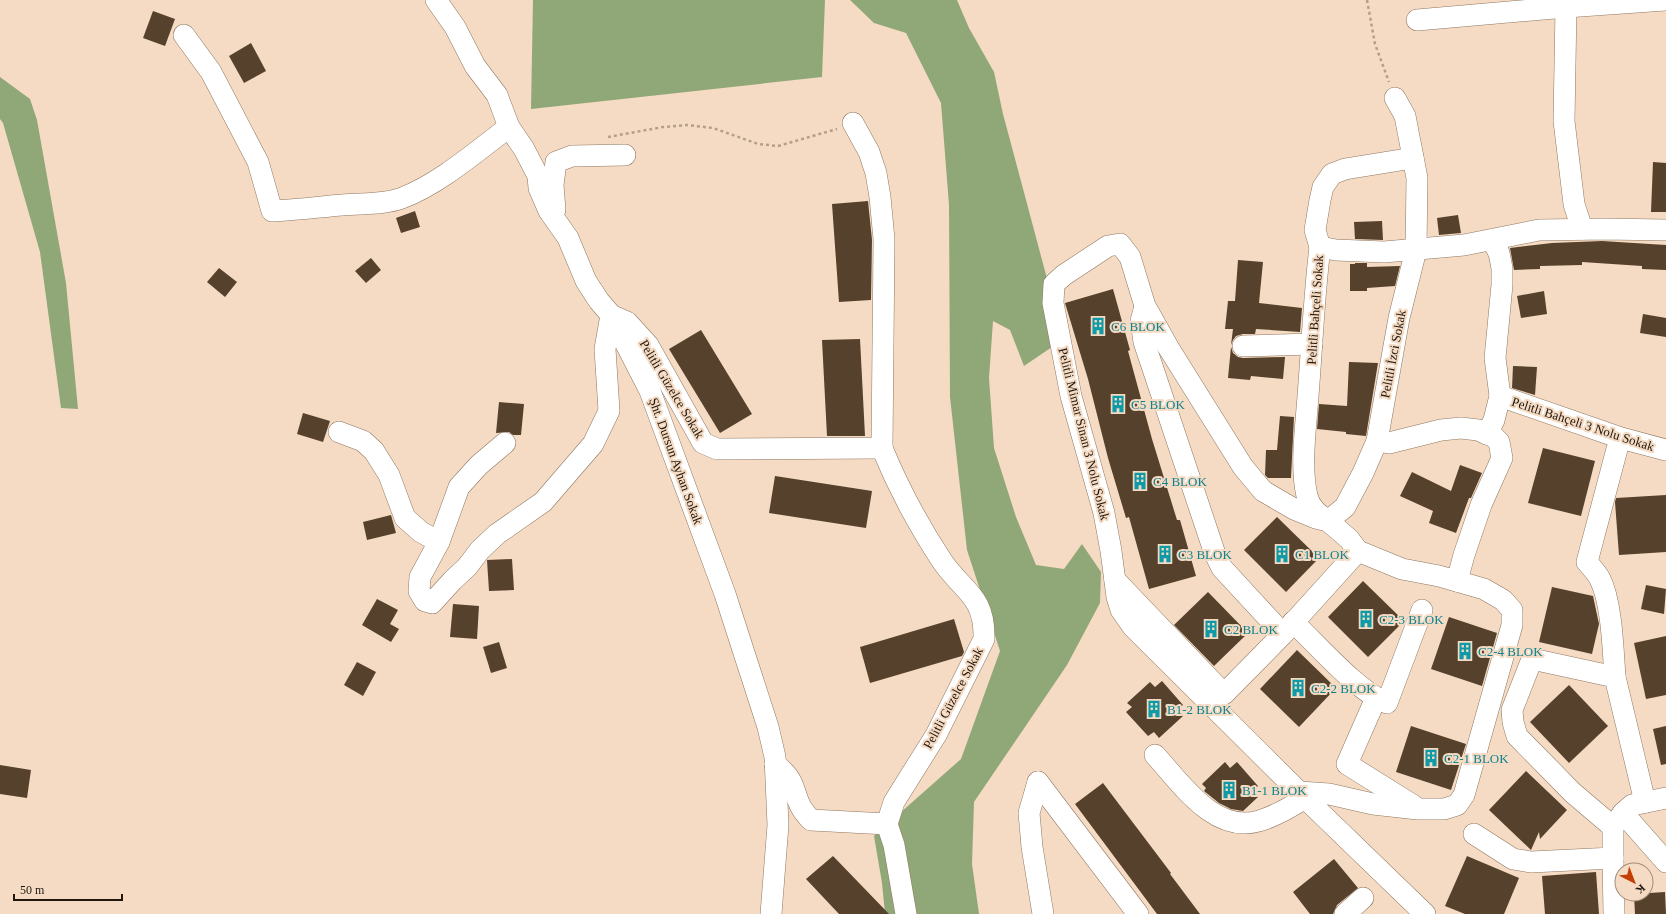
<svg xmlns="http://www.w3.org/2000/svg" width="1666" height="914" font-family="Georgia,serif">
<rect width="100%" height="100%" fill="#f5dbc3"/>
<g fill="#90a877">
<path d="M 533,0 L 825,0 L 822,77 L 531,109 Z"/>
<path d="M 850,0 L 957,0 L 969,28 L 994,72 L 1003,114 L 1049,286 L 1052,347 L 1024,366 L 1010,330 L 993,321 L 989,378 L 994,448 L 1016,517 L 1036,565 L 1064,569 L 1082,544 L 1101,572 L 1100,603 L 1067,665 L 974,802 L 972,864 L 979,914 L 885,914 L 882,883 L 874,836 L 961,759 L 1000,651 L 967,550 L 950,397 L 949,205 L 941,103 L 906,33 L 874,23 Z"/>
<path d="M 0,77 L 30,99 L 37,120 L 66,283 L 78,409 L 61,408 L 40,252 L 3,123 L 0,119 Z"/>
</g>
<g fill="#56412c">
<path d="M 153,11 L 175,19 L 165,46 L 143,38 Z"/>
<path d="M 251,43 L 266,71 L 244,83 L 229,56 Z"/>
<path d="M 1653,162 L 1666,163 L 1666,212 L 1651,212 Z"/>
<path d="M 868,201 L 872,240 L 871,300 L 839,302 L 832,204 Z"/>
<path d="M 415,211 L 420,227 L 401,233 L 396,218 Z"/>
<path d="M 1458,215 L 1461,233 L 1439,235 L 1437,218 Z"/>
<path d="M 1382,221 L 1383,240 L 1355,239 L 1354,222 Z"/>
<path d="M 1602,241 L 1666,245 L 1666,270 L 1642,269 L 1642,266 L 1582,262 L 1582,265 L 1540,266 L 1540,269 L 1514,270 L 1510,248 L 1552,243 Z"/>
<path d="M 371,258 L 381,270 L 366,283 L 355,271 Z"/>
<path d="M 1238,260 L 1263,262 L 1259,303 L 1302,308 L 1300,332 L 1256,329 L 1255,334 L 1243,334 L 1236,336 L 1233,340 L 1231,345 L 1233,329 L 1225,329 L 1228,301 L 1235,301 Z"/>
<path d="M 1355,263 L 1367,263 L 1367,267 L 1400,266 L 1395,286 L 1367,288 L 1367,291 L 1350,291 L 1350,264 L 1355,264 Z"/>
<path d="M 219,268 L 237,282 L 225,297 L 207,282 Z"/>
<path d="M 1113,289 L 1130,350 L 1128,351 L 1152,439 L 1177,520 L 1180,520 L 1196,576 L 1149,589 L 1129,517 L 1126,518 L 1108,458 L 1088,379 L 1065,303 Z"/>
<path d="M 1544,291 L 1547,314 L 1521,318 L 1517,296 Z"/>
<path d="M 1643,314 L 1666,318 L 1666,337 L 1640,333 Z"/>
<path d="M 701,330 L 752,414 L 720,433 L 669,349 Z"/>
<path d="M 860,339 L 865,436 L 827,436 L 822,340 Z"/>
<path d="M 1231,347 L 1233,353 L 1238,357 L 1243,358 L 1285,357 L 1283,379 L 1251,376 L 1250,380 L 1228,378 Z"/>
<path d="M 1349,362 L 1378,363 L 1366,436 L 1346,434 L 1346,432 L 1317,429 L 1319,404 L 1347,406 Z"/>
<path d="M 1513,366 L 1537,367 L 1535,395 L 1512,388 Z"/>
<path d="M 499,402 L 524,404 L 521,435 L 513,435 L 509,432 L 496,433 Z"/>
<path d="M 303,413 L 330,421 L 323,442 L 297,434 Z"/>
<path d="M 1280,416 L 1294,417 L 1291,478 L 1268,478 L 1265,475 L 1266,450 L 1277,450 Z"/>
<path d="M 1543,448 L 1595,461 L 1581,516 L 1528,503 Z"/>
<path d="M 1460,465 L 1482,473 L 1471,498 L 1469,498 L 1456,533 L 1429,523 L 1433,511 L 1400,496 L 1412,472 L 1451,491 Z"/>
<path d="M 775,476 L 872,491 L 866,528 L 769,513 Z"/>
<path d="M 1666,495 L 1666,552 L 1619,555 L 1615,502 L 1616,498 Z"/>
<path d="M 391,515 L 396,533 L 367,540 L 363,522 Z"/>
<path d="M 1277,517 L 1319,558 L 1286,592 L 1244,550 Z"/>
<path d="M 512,559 L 514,590 L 489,591 L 487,560 Z"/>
<path d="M 1363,581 L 1404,621 L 1368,657 L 1328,617 Z"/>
<path d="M 1646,585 L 1666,589 L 1664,614 L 1641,609 Z"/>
<path d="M 1552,587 L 1593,596 L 1599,624 L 1592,654 L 1539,642 Z"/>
<path d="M 1208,592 L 1248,633 L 1214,666 L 1174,625 Z"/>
<path d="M 377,599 L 398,610 L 390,624 L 399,629 L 391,642 L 362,625 Z"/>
<path d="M 453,604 L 479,606 L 477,639 L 450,637 Z"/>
<path d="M 1449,617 L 1497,633 L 1482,686 L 1431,669 Z"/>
<path d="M 954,619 L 964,652 L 962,656 L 870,683 L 860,647 Z"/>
<path d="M 1666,636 L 1666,695 L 1646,699 L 1634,643 Z"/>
<path d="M 499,642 L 507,668 L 491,673 L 483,647 Z"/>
<path d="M 1297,650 L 1336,688 L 1299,727 L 1260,689 Z"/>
<path d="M 357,662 L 376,672 L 363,696 L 344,685 Z"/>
<path d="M 1162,681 L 1183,705 L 1177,710 L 1183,716 L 1159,738 L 1154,732 L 1148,736 L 1126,712 L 1132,707 L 1127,703 L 1150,682 L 1155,687 Z"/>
<path d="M 1569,685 L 1608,726 L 1569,763 L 1530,722 Z"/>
<path d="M 1411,726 L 1466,744 L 1451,790 L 1396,772 Z"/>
<path d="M 1666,726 L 1666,764 L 1661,765 L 1653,729 Z"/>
<path d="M 1225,762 L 1230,768 L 1237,762 L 1258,786 L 1252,791 L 1258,797 L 1243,811 L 1231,809 L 1219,803 L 1204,791 L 1206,788 L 1202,784 Z"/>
<path d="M 0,765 L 31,770 L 27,798 L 0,794 Z"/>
<path d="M 1526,771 L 1567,810 L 1540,839 L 1539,832 L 1531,850 L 1489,810 Z"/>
<path d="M 1103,783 L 1171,873 L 1170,874 L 1200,914 L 1157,914 L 1075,804 Z"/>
<path d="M 833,856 L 889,914 L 839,914 L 806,879 Z"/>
<path d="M 1467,856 L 1519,878 L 1504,914 L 1465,914 L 1445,906 Z"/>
<path d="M 1334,859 L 1358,888 L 1337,905 L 1333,914 L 1310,914 L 1293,892 Z"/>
<path d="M 1596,872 L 1599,914 L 1545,914 L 1542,876 Z"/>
<path d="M 1665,892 L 1666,914 L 1635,914 L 1634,894 Z"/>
</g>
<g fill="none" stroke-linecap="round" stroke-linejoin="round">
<g stroke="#8e7761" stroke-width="22">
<g id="minor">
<path d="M 436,0 L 455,27 L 475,66 L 497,95 L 509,127 L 524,149 L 538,176 L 539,188 L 549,211 L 568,238 L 586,281 L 599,301 L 611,315 L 650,391 L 725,594 L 768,727 L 775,757 L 778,825 L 771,914"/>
<path d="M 1566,7 L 1564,121 L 1574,204 L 1582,229"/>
<path d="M 1417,20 L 1566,7 L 1666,0"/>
<path d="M 184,35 L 211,72 L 258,162 L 272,211 C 296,210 319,207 342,205 C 362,203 383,205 402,198 C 439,184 477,151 509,127"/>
<path d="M 1395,98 L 1405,116 L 1417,178 L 1416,250 L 1399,318 L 1377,441 L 1389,443 L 1441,430 L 1461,428 L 1478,430 L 1487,434 L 1493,436 L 1499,442 L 1502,458 L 1481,505 L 1464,555 L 1457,581"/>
<path d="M 555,210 L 553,185 L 556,162 L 572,156 L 625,155"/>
<path d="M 1320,247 L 1315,230 L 1320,200 L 1323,187 L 1332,174 L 1345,169 L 1413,158"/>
<path d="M 1145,306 L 1141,321 L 1144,342 L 1215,554 L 1222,568 L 1283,634"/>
<path d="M 1243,346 L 1312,344"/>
<path d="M 1500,396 L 1621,438 L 1666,450"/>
<path d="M 339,432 L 363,441 L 374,451 L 389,475 L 405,518 L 421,532 L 439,542"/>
<path d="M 1487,434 L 1494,420 L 1500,396 L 1495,358 L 1502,285 L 1502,268 L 1499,253 L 1492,240"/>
<path d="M 1377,441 L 1363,473 L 1345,507 L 1328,521 C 1318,514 1310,508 1307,496 C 1300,465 1306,427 1308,396 C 1312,346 1314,296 1320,247 L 1336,250 L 1384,252 L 1464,245 L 1539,230 L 1604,229 L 1666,230"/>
<path d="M 505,443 L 479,465 L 459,487 L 439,542 L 420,577 L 419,591 L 425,601 L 432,603 L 453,580 L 467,567 L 480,550 L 497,534 L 543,502 L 593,444 L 609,411 L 605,349 L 611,315 L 627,322 L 648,345 L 703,443 L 717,449 L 882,448 L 884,239 L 880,197 L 876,173 L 869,152 L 853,123"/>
<path d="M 882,448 C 898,487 919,526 942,561 C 963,592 985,595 984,639 L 936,735 L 894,802 L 887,824"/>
<path d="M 1115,580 L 1224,694 L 1283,634 L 1358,551"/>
<path d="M 1293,622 C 1318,645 1357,691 1387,703 L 1422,610"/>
<path d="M 1615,677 C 1613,650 1612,603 1600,579 C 1597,573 1591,567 1587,562 L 1617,449"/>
<path d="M 1376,698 L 1347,764 L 1414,806"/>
<path d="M 1155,755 C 1181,783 1214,834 1259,821 C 1276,816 1291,807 1305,798"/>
<path d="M 775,764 C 782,770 789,776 792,784 C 799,801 797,805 811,820 L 887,824"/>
<path d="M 1038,782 L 1138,914"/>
<path d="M 1038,782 L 1029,813 L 1032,847 L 1043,914"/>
<path d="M 1299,792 L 1329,794 L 1373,804 L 1418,809 L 1444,809 L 1457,805 L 1464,795 L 1512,625 L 1512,610 L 1503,600 L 1484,589 L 1439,576 L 1402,569 L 1358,551 L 1349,539 L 1328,521 L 1316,518 L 1294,509 L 1263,491 L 1243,467 L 1168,347 L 1145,306 L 1130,257 L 1120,244 L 1108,246 L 1064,275 L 1054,284 L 1053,303 L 1071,396 L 1104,513 L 1111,551 L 1117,597 L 1121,610 L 1133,627 L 1299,792 L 1305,798 L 1425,914"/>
<path d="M 1666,798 L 1632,805 L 1623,813 L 1666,862"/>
<path d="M 887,824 L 894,845 L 906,914"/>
<path d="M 1613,827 L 1573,793 L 1517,736 L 1513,722 L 1512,710 L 1532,659 L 1615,677 L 1645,802"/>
<path d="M 1474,834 L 1513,859 L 1531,862 L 1613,858 L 1613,827 L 1623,813"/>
<path d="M 1613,858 L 1614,914"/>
<path d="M 1345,914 L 1363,898"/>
</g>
</g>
<g stroke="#b49f8c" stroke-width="2.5" stroke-dasharray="3 3" stroke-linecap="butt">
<path d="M 1367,0 L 1375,44 L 1389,82"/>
<path d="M 608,137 L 663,127 L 687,125 L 713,128 L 758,144 L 778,146 L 837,129"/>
</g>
<use href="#minor" stroke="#fff" stroke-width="21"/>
</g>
<defs>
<g id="building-bare" transform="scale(1.38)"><path d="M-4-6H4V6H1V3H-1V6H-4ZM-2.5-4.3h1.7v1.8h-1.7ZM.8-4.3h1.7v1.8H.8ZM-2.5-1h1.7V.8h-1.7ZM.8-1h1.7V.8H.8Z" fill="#0f9aa8" stroke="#f5dbc3" stroke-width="2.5" paint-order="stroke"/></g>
</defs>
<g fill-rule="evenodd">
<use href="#building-bare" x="1098" y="326"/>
<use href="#building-bare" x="1118" y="404"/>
<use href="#building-bare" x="1140" y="481"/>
<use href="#building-bare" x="1165" y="554"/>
<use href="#building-bare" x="1282" y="554"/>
<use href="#building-bare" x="1366" y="619"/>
<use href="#building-bare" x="1211" y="629"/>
<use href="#building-bare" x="1465" y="651"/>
<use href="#building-bare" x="1298" y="688"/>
<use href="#building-bare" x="1154" y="709"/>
<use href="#building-bare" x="1431" y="758"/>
<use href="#building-bare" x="1229" y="790"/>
</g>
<g text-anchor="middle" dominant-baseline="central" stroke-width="4" stroke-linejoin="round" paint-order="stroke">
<g font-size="13" fill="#20170e" stroke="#f5dbc3">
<text transform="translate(1315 310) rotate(-86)">Pelitli Bahçeli Sokak</text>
<text transform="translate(1393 354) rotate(-79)">Pelitli İzci Sokak</text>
<text transform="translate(672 389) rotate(59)">Pelitli Güzelce Sokak</text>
<text transform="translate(1583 424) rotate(18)">Pelitli Bahçeli 3 Nolu Sokak</text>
<text transform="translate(1084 434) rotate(76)">Pelitli Mimar Sinan 3 Nolu Sokak</text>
<text transform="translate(676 461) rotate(70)">Şht. Dursun Ayhan Sokak</text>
<text transform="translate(953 698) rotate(-62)">Pelitli Güzelce Sokak</text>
</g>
<g font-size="13" fill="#0d838f" stroke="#f5dbc3" text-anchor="start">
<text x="1111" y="326">C6 BLOK</text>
<text x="1131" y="404">C5 BLOK</text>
<text x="1153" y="481">C4 BLOK</text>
<text x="1178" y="554">C3 BLOK</text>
<text x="1295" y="554">C1 BLOK</text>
<text x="1379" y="619">C2-3 BLOK</text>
<text x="1224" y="629">C2 BLOK</text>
<text x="1478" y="651">C2-4 BLOK</text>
<text x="1311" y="688">C2-2 BLOK</text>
<text x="1167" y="709">B1-2 BLOK</text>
<text x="1444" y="758">C2-1 BLOK</text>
<text x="1242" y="790">B1-1 BLOK</text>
</g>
</g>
<g transform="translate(1634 882) rotate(138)"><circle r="19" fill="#f5dbc3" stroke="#a08d7b"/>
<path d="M0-3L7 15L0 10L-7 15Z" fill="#c43d02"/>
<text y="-6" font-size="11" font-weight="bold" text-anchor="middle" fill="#20170e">K</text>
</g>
<path d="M14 894v6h108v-6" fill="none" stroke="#20170e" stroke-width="2"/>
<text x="20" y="894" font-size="12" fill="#20170e" stroke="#f5dbc3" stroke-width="3" paint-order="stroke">50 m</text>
</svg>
